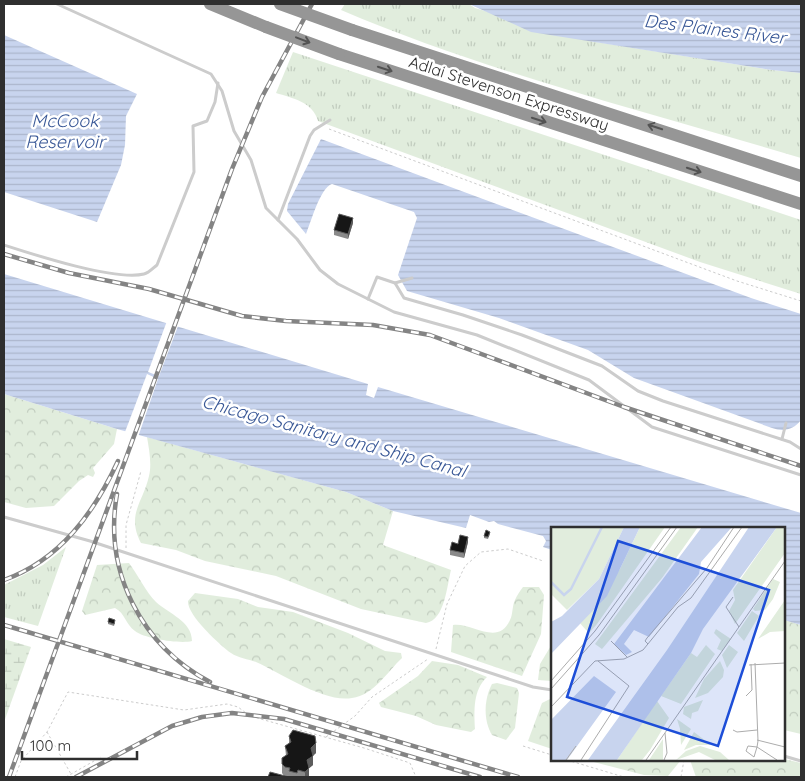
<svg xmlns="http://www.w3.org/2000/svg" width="805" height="781" font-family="Quicksand,sans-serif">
<defs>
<pattern id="grass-tufts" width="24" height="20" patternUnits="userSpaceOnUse" patternTransform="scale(1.25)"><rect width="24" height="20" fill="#e1eddd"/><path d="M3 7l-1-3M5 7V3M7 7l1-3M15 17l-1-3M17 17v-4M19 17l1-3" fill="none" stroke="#c1ccbe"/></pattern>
<pattern id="forest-crowns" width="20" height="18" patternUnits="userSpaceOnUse" patternTransform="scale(1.25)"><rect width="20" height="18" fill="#e1eddd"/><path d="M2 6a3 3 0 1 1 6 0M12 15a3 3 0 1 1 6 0" fill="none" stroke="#c1ccbe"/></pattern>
<pattern id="wetland-marsh" width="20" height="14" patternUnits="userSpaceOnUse" patternTransform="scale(1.25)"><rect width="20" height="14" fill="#e1eddd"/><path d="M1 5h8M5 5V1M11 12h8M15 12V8" fill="none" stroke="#c1ccbe"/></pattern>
<pattern id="water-rules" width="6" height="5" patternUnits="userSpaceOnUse" patternTransform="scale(1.25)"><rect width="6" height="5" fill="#c8d4ee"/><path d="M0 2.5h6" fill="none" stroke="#acb6cc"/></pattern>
</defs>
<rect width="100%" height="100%" fill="#fff"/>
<g fill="url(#grass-tufts)">
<path d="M 345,4 L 469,4 L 475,8 L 584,40 L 772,70 L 801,73 L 801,158 C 648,112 489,73 341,10 Z"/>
<path d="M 293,52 L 801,220 L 801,294 L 700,262 L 318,121 C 313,102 292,98 276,93 Z"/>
<path d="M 66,547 L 38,626 L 4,617 L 4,585 L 43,565 Z"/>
</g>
<g fill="url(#forest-crowns)">
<path d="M 4,394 L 117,429 L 114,444 L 93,468 L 95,473 L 93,477 L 88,475 L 79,481 L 54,506 L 26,508 L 4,502 Z"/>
<path d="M 147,437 L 346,492 L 393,511 L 383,545 L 451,570 C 447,585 445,620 426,623 L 361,609 L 276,576 L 205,561 L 176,550 L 141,543 C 126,514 143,503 149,476 C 152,464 149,449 147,437 Z"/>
<path d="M 129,563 C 138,575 146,592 156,602 C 169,614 192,621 192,641 C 181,644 145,639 135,631 C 126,625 125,613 115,608 L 85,615 L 82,611 L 97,565 Z"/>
<path d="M 523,587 L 539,587 L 544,595 L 541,634 L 522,676 L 451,652 L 453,625 C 472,622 498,647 510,620 C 513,614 512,606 515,600 C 517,595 520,591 523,587 Z"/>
<path d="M 195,593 L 238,599 L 258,607 L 293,612 L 348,633 L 385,651 L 401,653 L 402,658 C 387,672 374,695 352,698 C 324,703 281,673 256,662 C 248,659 238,658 231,653 C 220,645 187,615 188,601 Z"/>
<path d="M 784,620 L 801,625 L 801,734 L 784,730 Z"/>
<path d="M 552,644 L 552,681 L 538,680 L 540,664 Z"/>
<path d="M 432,661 L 458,665 L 487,677 C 473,690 474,710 475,729 L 471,732 L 436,725 L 416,716 L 381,707 L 379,703 L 418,676 Z"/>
<path d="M 497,683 L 517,688 L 519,693 L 515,728 L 506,740 L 492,735 C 483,720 484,699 492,684 Z"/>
<path d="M 552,698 L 552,749 L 528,741 L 542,703 Z"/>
<path d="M 784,759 L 801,763 L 801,777 L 696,777 L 690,760 Z"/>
<path d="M 586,760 L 681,760 L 668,776 L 644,775 Z"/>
</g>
<path fill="url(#wetland-marsh)" d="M 4,639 L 31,647 L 4,722 Z"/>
<g fill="url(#water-rules)">
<path d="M 469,4 L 801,4 L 801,73 L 772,70 L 531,32 Z"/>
<path d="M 4,35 L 137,94 L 126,116 L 125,145 L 121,165 L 97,222 L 4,192 Z"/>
<path d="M 321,139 L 751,298 L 801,314 L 801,420 C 793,430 784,432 772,428 L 634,378 L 588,350 L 499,318 L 407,291 L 398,275 L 417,218 L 414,212 L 332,184 C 320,188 311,222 306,234 L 287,211 L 288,204 Z"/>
<path d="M 4,274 L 368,384 L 366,395 L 374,398 L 378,387 L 801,513 L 801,625 L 784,620 L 784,528 L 552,528 L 552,550 L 543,547 L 546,541 L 543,536 L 498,524 L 494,521 L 489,522 L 470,515 L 466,528 L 393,511 L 346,492 L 117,429 L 4,394 Z"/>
</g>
<g fill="#fff">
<path d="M 167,321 L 178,326 L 159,376 L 148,372 Z"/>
<path d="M 147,374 L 158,379 L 138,437 L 125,432 Z"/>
</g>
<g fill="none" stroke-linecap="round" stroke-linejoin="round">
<g stroke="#ccc" stroke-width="1" stroke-dasharray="2.5 2.5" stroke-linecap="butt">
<path d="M 329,129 L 737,281 L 801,301"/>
<path d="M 126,548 L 126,525 L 141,471"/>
<path d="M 436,649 L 447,604 L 465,566 L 481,552 L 508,549 L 543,561"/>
<path d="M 47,732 L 71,774"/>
<path d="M 326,737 L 355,716 L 372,697 L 428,659"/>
<path d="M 523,746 L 552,755"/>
<path d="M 567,760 L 624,777"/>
<path d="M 15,777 L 21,761 L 47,732 L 68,692 L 184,710 L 227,704 L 238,707 L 250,716 L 364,748 L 410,763 L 416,777"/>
<path d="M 66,777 L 101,757"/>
<path d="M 681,777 L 684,760"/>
</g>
<g stroke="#ccc" stroke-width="3">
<path d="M 57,4 L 211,74 L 222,91 L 234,131 L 251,160 L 266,208 L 297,239 L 320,270 L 338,284 L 394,312 L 477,335 L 589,380 L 652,427 L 801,475"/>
<path d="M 278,220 L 310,136 L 314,130 L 330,120"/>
<path d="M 4,245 C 35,255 115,281 144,274 C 149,273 153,268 157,265 L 194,172 L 193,126 L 207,121 L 215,102 L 218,83"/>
<path d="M 395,283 L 412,278"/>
<path d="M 368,299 L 377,277 L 395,283 L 404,298 L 463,315 L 522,335 L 602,366 L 638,391 L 663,401 L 790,442 L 801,449"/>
<path d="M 782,439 L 786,423"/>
<path d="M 4,517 L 90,541 L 533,687 L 552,690"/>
<path d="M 784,756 L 801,761"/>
</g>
<g stroke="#969696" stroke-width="12">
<path d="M 210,4 L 266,27"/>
<path d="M 352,30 L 801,176"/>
<path d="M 339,54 L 801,204"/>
</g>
<g stroke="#848484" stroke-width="4.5">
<g id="rail">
<path d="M 4,254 L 69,273 L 149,289 L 242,316 L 286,321 L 373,325 L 430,335 L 624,407 L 801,466"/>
<path d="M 117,494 C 103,572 142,646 210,682"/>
<path d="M 4,580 C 60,560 94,513 118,461"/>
<path d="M 4,625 L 518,777"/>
<path d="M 9,777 L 232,169 L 262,97 L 312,4"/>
<path d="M 76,777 L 172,726 L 202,717 L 232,713 L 284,719 L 480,777"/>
</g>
</g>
<use href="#rail" stroke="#fff" stroke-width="2.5" stroke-dasharray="8" stroke-linecap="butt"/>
<g stroke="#969696" stroke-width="12">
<path d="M 280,4 L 352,30"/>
<path d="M 266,27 L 339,54"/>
</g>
</g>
<g fill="#8a8a8a">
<path d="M 353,223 L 348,239 L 334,235 L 334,230 Z"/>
<path d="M 490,534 L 488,539 L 484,538 L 484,536 Z"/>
<path d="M 468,542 L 464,558 L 450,555 L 450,550 L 458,544 Z"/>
<path d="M 108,622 L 115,623 L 114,626 L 108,624 Z"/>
<path d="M 289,736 L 316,753 L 313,756 L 313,765 L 309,768 L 309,777 L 268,777 L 284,776 L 282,773 L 282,758 L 286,756 L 285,746 L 289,744 Z"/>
</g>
<g fill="#5c5c5c">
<path d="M 353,218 L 353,223 L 348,239 L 348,234 Z"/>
<path d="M 468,537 L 468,542 L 464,558 L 464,553 Z"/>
<path d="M 316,743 L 316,753 L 311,757 L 311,748 Z"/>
<path d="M 313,756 L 313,765 L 307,770 L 307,760 Z"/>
<path d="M 309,768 L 309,777 L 305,777 L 305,772 Z"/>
</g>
<g fill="#161616" stroke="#5c5c5c">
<path d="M 339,214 L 353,218 L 348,234 L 334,230 Z"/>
<path d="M 486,530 L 490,532 L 488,537 L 484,536 Z"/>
<path d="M 460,535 L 468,537 L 464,553 L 450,550 L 452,542 L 458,544 Z"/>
<path d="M 109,618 L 115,620 L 114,624 L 108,622 Z"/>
<path d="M 293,730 L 315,736 L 316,743 L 311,748 L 313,756 L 307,760 L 309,768 L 305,772 L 298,770 L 297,773 L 289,771 L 290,768 L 285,767 L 282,764 L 282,758 L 288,754 L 285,746 L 291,742 L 289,736 Z"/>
<path d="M 270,772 L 289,777 L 268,777 Z"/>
</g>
<defs><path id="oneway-shaft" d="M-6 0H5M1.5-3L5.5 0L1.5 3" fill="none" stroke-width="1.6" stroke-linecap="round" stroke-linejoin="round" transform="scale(1.25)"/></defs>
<g stroke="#535353">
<use href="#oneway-shaft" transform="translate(303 40) rotate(21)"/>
<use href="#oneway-shaft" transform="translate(385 69) rotate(18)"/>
<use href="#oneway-shaft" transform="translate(539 120) rotate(18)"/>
<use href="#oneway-shaft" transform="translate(655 127) rotate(-162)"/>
<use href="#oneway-shaft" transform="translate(694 170) rotate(18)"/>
</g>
<g text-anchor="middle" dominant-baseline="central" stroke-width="5" stroke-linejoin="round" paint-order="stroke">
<g font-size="16" fill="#2f2f2f" stroke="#fff">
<text transform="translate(509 93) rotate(18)">Adlai Stevenson Expressway</text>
</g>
<g font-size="18" font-style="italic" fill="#385796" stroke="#fff">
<text transform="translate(715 29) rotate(7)">Des Plaines River</text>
<text x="65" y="120">McCook<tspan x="65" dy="21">Reservoir</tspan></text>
<text transform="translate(334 436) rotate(15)">Chicago Sanitary and Ship Canal</text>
</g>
</g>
<g transform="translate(551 527)">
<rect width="234" height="234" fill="#fff"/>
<path d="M 0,0 L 73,0 L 48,52 L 16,83 L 0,67 ZM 89,0 L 114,0 L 46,97 L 39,105 L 35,103 L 28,95 L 69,42 ZM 130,0 L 147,0 L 111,51 L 51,122 L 44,117 ZM 126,192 L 140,202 L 130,218 L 129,202 ZM 149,219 L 169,225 L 178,233 L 164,233 L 148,225 L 125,233 L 135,224 Z" fill="#e1eddd"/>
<path d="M 226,0 L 234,0 L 234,26 L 184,97 L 178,84 L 184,73 L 182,63 ZM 222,52 L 229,55 L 222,72 L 214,83 L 204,84 L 202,82 ZM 201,84 L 208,89 L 193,114 L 186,106 ZM 165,102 L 180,112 L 171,124 L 166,122 L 170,113 L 163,106 ZM 155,118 L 164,127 L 130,177 L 110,169 L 140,126 L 146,130 ZM 178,118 L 187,125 L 176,141 L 171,128 ZM 169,134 L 173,143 L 172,150 L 157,166 L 144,171 L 153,152 ZM 152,173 L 147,184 L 141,186 L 140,192 L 132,187 L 133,180 ZM 106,174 L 118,191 L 99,223 L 91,233 L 66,233 ZM 112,212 L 112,233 L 98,233 Z" fill="#e1eddd"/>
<path d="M 143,205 L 160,218 L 145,218 L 133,223 Z" fill="#e1eddd"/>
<path d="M 234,73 L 234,104 L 219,105 L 207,112 Z" fill="#e1eddd"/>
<path d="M 73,0 L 89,0 L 56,69 L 0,127 L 0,95 L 11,89 L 48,52 ZM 151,0 L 181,0 L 150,35 L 148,47 L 98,110 L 83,103 L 73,117 L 81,125 L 75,128 L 63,117 ZM 198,0 L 226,0 L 152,102 L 140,126 L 66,233 L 37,233 L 116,123 ZM 43,149 L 65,165 L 16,233 L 0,233 L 0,193 Z" fill="#c8d4ee"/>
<path fill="none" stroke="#c8d4ee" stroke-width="2.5" d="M 0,55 L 13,68 L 20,62 L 51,0"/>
<path fill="none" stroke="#acacac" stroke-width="1" d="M 182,70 L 175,80 L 188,100M 60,114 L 76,130M 97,117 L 94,114 L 96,111 L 156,41 L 183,0M 204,136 L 207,214 L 206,220 L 203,230 L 195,224 L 197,219 L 206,220 L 226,233M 198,138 L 234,136M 0,154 L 44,104 L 120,0M 0,162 L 48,108 L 126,0M 195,169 L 201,163 L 200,137M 0,180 L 44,134 L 73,132 L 92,123 L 127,80 L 140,71 L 191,0M 182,203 L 186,205 L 206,203M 206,213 L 234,220M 15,233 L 25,219M 30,233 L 78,159 L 47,134M 95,233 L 234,34M 113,233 L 116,226 L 114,206"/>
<path fill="#1d4ed8" fill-opacity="0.15" stroke="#1d4ed8" stroke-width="2.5" d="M 67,14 L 218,63 L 167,219 L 16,170 Z"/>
<rect width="234" height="234" fill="none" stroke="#2f2f2f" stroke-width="2.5"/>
</g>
<rect width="805" height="781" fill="none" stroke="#2f2f2f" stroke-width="10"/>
<path d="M22 751v8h115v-8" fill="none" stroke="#2f2f2f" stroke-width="2.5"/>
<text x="30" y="751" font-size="15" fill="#2f2f2f" stroke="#ffffff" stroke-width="4" paint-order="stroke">100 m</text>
</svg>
